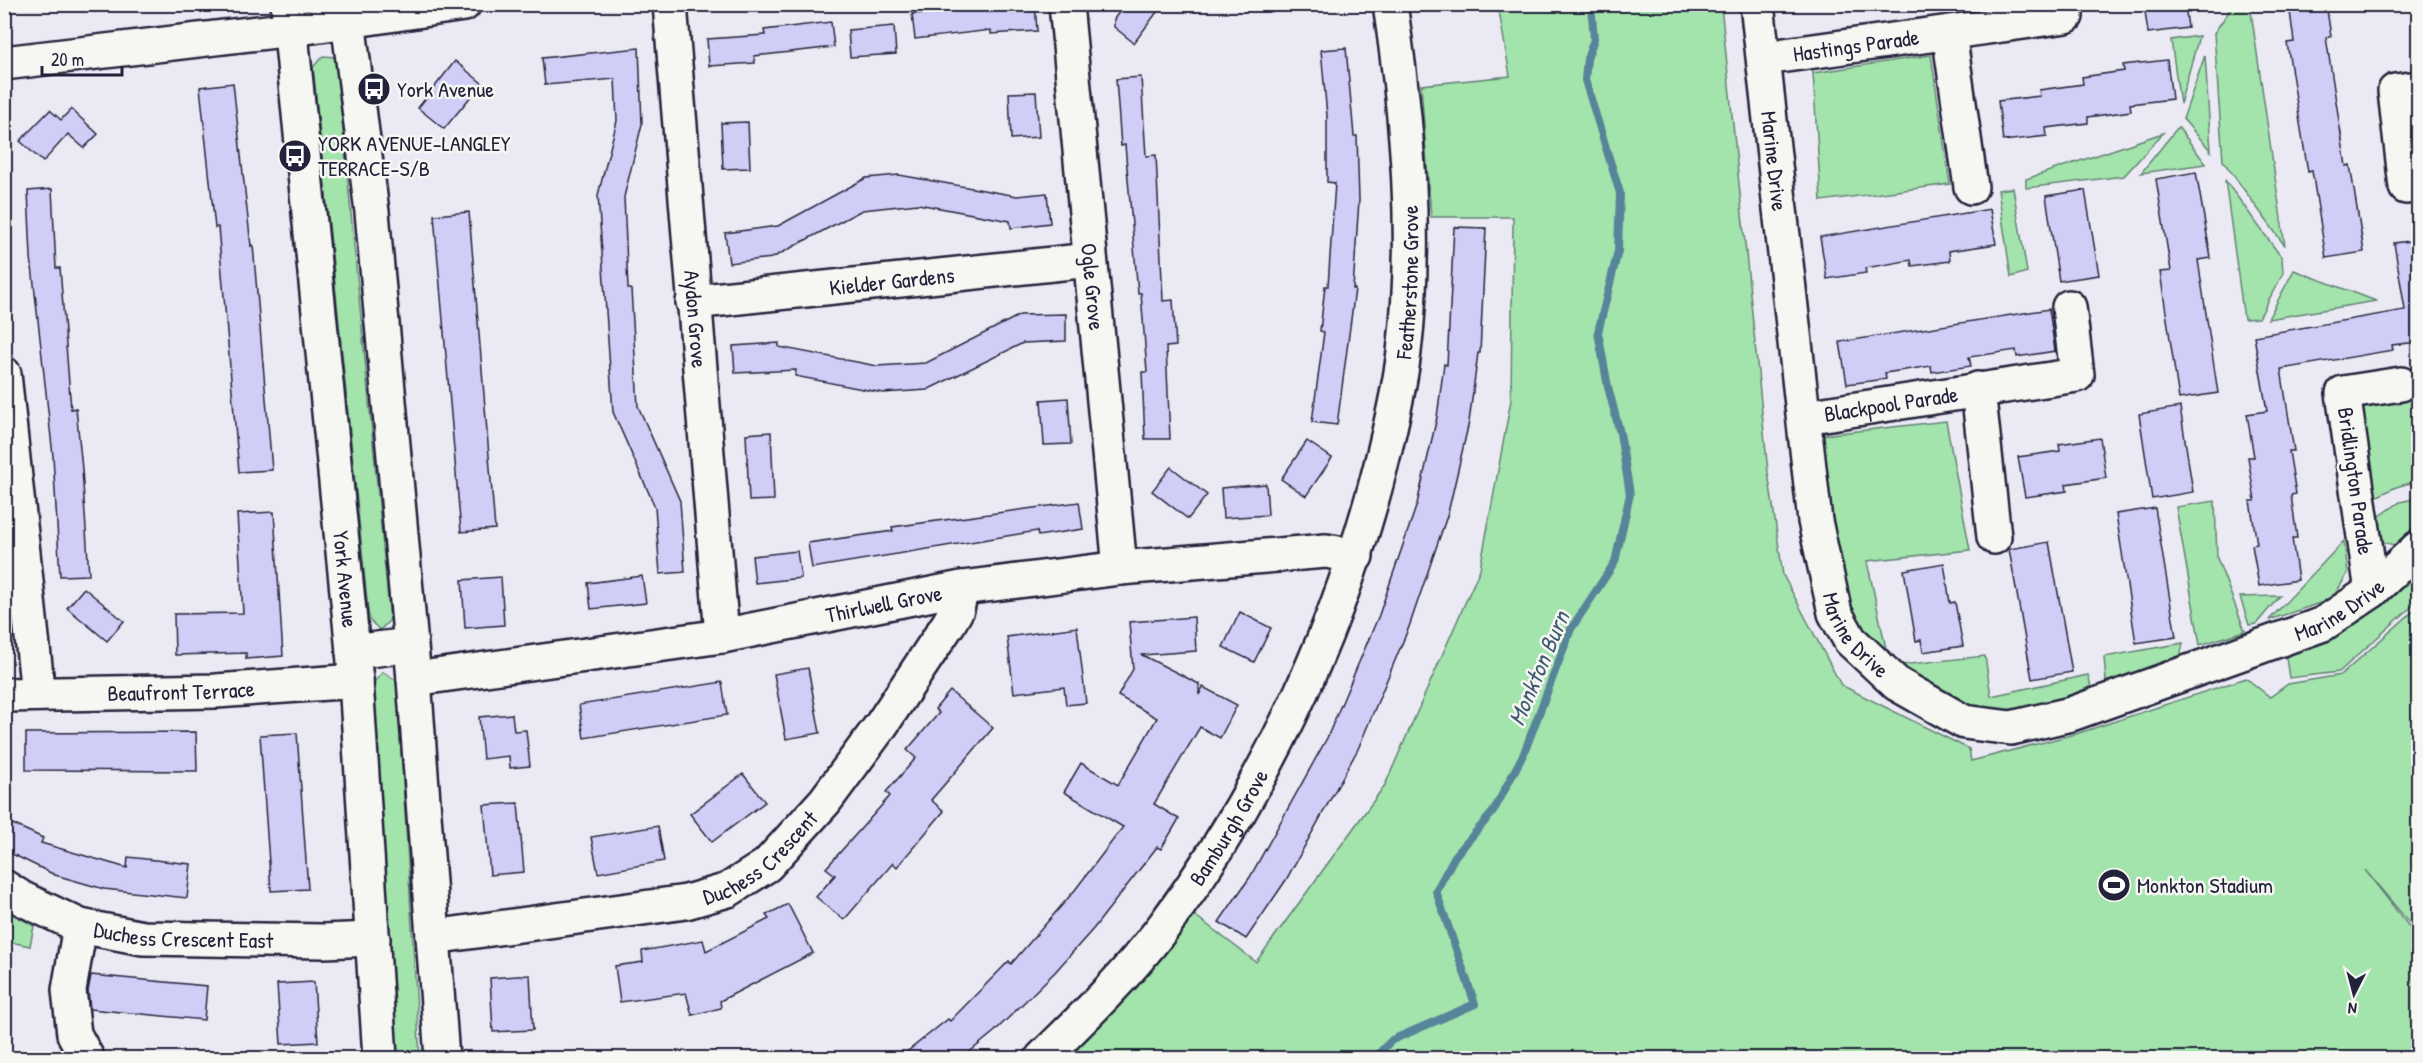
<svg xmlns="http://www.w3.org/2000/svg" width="2423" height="1063" font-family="'Patrick Hand',sans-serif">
<rect width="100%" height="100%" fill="#ebeaf4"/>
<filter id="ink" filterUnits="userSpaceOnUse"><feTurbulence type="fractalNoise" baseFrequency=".0167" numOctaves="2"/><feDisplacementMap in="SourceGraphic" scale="12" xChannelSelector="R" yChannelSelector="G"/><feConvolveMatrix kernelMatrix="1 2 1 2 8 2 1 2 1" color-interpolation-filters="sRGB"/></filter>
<g filter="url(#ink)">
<g fill="#a3e3ac" stroke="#628274" stroke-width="1.5">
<path d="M 2234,4 L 2250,5 L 2285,246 L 2223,161 L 2214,33 Z"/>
<path d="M 1498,5 L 1721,5 L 1768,472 L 1783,575 L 1841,685 L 1969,749 L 1971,761 L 2079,733 L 2246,678 L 2270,697 L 2288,684 L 2341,675 L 2418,607 L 2418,933 L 2365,870 L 2418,938 L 2418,1058 L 1067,1058 L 1193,914 L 1256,962 L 1385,785 L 1480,569 L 1511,400 L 1513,217 L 1431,217 L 1421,85 L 1510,76 Z"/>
<path d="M 2199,36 L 2180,104 L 2171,40 Z"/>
<path d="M 1931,55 L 1950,184 L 1821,201 L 1813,73 Z"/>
<path d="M 2205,55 L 2211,151 L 2183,119 Z"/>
<path d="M 323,56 L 336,57 L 390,620 L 380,630 L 369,620 L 313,67 Z"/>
<path d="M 2178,127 L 2206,164 L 2141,173 Z"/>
<path d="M 2163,133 L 2124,176 L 2026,188 L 2026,179 Z"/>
<path d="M 2225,180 L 2282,258 L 2283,273 L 2259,318 L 2244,319 Z"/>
<path d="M 2013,188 L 2027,272 L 2011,277 L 1998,190 Z"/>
<path d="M 2294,270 L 2376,301 L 2268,319 Z"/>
<path d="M 2412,396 L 2418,422 L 2418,481 L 2396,487 L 2370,500 L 2355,405 Z"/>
<path d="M 1946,421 L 1970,550 L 1867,561 L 1889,662 L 1852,627 L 1834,557 L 1822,435 Z"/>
<path d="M 2418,498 L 2418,522 L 2397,545 C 2381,544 2375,538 2370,523 L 2400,502 Z"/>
<path d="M 2215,501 L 2217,558 L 2245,631 L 2200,645 L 2176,507 Z"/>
<path d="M 2344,541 L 2348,573 L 2332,599 L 2269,620 Z"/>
<path d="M 2418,545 L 2418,601 L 2339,672 L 2289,678 L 2285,651 Z"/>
<path d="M 2280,596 L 2256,624 L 2249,625 L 2240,597 Z"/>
<path d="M 2183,643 L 2180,658 L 2106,682 L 2104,657 Z"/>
<path d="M 1985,656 L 1991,696 L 2088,675 L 2091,686 C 2015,726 1964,718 1900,665 Z"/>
<path d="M 383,672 L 397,681 L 420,1058 L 395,1058 L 373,683 Z"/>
<path d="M 5,909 L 34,926 L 30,946 L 5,941 Z"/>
</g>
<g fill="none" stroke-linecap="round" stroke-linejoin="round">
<path stroke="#568499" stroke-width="8" d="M 1374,1058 L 1392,1040 L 1475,1004 L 1436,891 L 1455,856 L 1493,812 L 1524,753 L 1571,629 L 1615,562 L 1630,494 L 1620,433 L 1608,387 L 1598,332 L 1618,251 L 1620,193 L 1585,80 L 1587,59 L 1594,39 L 1591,4"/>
</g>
<g fill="#d0cef7" stroke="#22223b" stroke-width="1.5">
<path d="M 1035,4 L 1037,31 L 991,34 L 991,30 L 915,39 L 912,14 Z"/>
<path d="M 1125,4 L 1163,4 L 1134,43 L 1114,27 L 1114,19 Z"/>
<path d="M 2144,4 L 2185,4 L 2188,28 L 2148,33 Z"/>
<path d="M 2289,4 L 2326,4 L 2331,36 L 2326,37 L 2346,166 L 2350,165 L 2364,252 L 2326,258 L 2312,171 L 2308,172 L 2287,43 L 2294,42 Z"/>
<path d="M 831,22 L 834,47 L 754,56 L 755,63 L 709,66 L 707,39 L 765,35 L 764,30 Z"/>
<path d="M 894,26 L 896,54 L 850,57 L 848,30 Z"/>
<path d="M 639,48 L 642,124 L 624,197 L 628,289 L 631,289 L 638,406 L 680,501 L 685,572 L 660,574 L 655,507 L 613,412 L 598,195 L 617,121 L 615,79 L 545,85 L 542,58 Z"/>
<path d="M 1346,48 L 1354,136 L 1357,136 L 1359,200 L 1353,289 L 1355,289 L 1337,425 L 1312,422 L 1324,332 L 1320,331 L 1325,286 L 1328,286 L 1335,183 L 1327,182 L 1327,116 L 1321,50 Z"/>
<path d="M 2167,60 L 2172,99 L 2130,104 L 2131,111 L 2088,117 L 2088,123 L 2046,128 L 2047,136 L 2003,141 L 1998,101 L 2040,96 L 2039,90 L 2083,84 L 2082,77 L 2124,71 L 2123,65 Z"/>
<path d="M 455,61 L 482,83 L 444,129 L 418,108 Z"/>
<path d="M 1141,77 L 1146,156 L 1156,155 L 1163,301 L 1173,300 L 1176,346 L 1166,347 L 1170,439 L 1145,439 L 1142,372 L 1147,372 L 1141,293 L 1138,293 L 1125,145 L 1121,146 L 1116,79 Z"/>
<path d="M 233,83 L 251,246 L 253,245 L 272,470 L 239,472 L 218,227 L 215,228 L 200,87 Z"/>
<path d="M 1036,92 L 1039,137 L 1011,139 L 1009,93 Z"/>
<path d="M 71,109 L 98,134 L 84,148 L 68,134 L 43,162 L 20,141 L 50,110 L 61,120 Z"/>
<path d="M 748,122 L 750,168 L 723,169 L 721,123 Z"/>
<path d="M 2196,172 L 2211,258 L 2198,260 L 2218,393 L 2179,399 L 2160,272 L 2171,271 L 2156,179 Z"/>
<path d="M 899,175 L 1017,196 L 1047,193 L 1050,223 L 1011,228 L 1010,221 L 918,204 L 862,210 L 772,258 L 729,263 L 725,233 L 778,226 L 866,178 Z"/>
<path d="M 52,189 L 56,268 L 60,268 L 71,409 L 76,408 L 82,469 L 89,575 L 60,576 L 53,456 L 31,257 L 28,191 Z"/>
<path d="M 2085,190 L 2099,275 L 2059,281 L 2046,196 Z"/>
<path d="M 1990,209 L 1996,244 L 1949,251 L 1950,261 L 1912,266 L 1911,260 L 1865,268 L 1866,273 L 1827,279 L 1820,237 Z"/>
<path d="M 469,212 L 495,529 L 461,532 L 434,215 Z"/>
<path d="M 1454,227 L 1486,228 L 1480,353 L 1478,353 L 1469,422 L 1448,513 L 1409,627 L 1358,749 L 1286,880 L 1246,939 L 1219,922 L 1250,877 L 1327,738 L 1379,615 L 1417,504 L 1437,417 L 1444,364 L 1447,365 Z"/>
<path d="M 2418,240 L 2418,342 L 2392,345 L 2393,350 L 2281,369 L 2294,451 L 2289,451 L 2296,494 L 2291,495 L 2297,538 L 2292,538 L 2298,580 L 2259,586 L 2252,545 L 2257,544 L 2250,501 L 2255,501 L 2248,457 L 2254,457 L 2247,414 L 2267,411 L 2254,336 L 2405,310 L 2394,243 Z"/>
<path d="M 2049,309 L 2055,351 L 2017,357 L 2016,350 L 1969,357 L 1971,366 L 1932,372 L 1931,366 L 1885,373 L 1886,379 L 1847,384 L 1840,342 Z"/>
<path d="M 1066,314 L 1066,341 L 1023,343 L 927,390 L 883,393 L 795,376 L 796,370 L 735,373 L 733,346 L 779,343 L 779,347 L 877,366 L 926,363 L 1020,315 Z"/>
<path d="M 1068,398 L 1071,444 L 1044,445 L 1041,400 Z"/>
<path d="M 2180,407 L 2193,492 L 2152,499 L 2139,414 Z"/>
<path d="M 771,432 L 774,500 L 749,501 L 746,434 Z"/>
<path d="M 2100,438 L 2106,478 L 2066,484 L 2067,491 L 2025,497 L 2018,457 L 2060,451 L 2059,444 Z"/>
<path d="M 1307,441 L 1332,458 L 1306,496 L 1281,479 Z"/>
<path d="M 1171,467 L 1207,495 L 1188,519 L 1152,491 Z"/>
<path d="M 1266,484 L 1268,515 L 1223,518 L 1221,488 Z"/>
<path d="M 1079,502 L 1083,529 L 1038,536 L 1037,531 L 812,568 L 808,543 L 893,531 L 892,527 Z"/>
<path d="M 2155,508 L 2176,637 L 2136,643 L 2116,514 Z"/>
<path d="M 274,512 L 283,656 L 246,659 L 246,653 L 175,655 L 174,614 L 243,613 L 237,514 Z"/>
<path d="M 2049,542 L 2072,672 L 2032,679 L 2009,549 Z"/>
<path d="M 797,551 L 801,578 L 755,583 L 752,556 Z"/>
<path d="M 1944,563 L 1950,603 L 1955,602 L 1963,646 L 1923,652 L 1921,640 L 1916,641 L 1904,570 Z"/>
<path d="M 642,576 L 646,603 L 591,609 L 588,583 Z"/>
<path d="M 501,577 L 504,625 L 465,628 L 462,580 Z"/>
<path d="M 84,588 L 124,621 L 107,641 L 67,608 Z"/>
<path d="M 1240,612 L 1271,628 L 1254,662 L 1223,647 Z"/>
<path d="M 1194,617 L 1196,651 L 1142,655 L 1199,684 L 1199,695 L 1203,687 L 1237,705 L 1220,738 L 1200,727 L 1154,804 L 1179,819 L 1161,849 L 1157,847 L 1094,928 L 1055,972 L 994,1032 L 961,1059 L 898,1059 L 948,1019 L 950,1021 L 1009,961 L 1011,964 L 1075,890 L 1123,827 L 1064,792 L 1081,763 L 1118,785 L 1157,718 L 1118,696 L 1133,669 L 1129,622 Z"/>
<path d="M 1077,627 L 1086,703 L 1066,705 L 1064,687 L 1014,693 L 1007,637 Z"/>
<path d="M 808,668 L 820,733 L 786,739 L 774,674 Z"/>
<path d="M 722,682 L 727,715 L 584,738 L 579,705 Z"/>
<path d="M 950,691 L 993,728 L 931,800 L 944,811 L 897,867 L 893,863 L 844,920 L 816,897 L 835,875 L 826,868 L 890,796 L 886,792 L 916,758 L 907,750 L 939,713 L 935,709 Z"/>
<path d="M 512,714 L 514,731 L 526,730 L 530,766 L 510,768 L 509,756 L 483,759 L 479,717 Z"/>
<path d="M 196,732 L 197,771 L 26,770 L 26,733 Z"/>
<path d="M 297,733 L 308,889 L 271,891 L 260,735 Z"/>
<path d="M 743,774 L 765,802 L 712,842 L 690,814 Z"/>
<path d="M 518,803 L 524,872 L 490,875 L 484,805 Z"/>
<path d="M 4,820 L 43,838 L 41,843 L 127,868 L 128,857 L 191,864 L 187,898 L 104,889 L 55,875 L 4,850 Z"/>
<path d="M 658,826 L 664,861 L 598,873 L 591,837 Z"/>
<path d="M 788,904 L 813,953 L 720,1001 L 721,1008 L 692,1015 L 686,993 L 620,1002 L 615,966 L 643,962 L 642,951 L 703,940 L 706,951 L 769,919 L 766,915 Z"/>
<path d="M 91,975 L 207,986 L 204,1020 L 90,1009 L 88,991 Z"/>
<path d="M 530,975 L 533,1030 L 493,1032 L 490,978 Z"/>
<path d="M 314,982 L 318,1042 L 281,1044 L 277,984 Z"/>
</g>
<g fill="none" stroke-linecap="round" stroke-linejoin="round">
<g stroke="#22223b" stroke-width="38">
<g id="minor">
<path id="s1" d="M 670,4 L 722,636"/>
<path id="s2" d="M 1066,4 L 1120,568"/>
<path id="s3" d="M 1757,4 L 1815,521 L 1835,613 L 1850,640 L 1897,684 L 1964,722 L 2011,728 L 2071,714 L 2323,624 L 2372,591 L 2418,548"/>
<path d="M 348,21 L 464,4"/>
<path d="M 1949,33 L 1971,187"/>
<path id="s4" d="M 1764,58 L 2066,16 L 2065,4"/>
<path d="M 4,63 L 292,29"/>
<path d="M 2406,187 L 2395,91 L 2418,88"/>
<path id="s5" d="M 693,302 L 1090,260"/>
<path d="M 4,374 L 38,694"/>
<path d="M 1978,389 L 1994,537"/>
<path id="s6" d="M 1805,417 L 2077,375 L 2069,307"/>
<path d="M 2372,591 L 2343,393 L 2401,384"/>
<path id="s7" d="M 414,679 L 722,636 L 962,588 L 1120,568 L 1326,551 L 1356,556"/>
<path id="s8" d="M 4,695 L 216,691 L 356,681"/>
<path id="s9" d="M 4,887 L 23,899 L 80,926 L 143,938 L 323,941 L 373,939"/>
<path d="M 80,926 L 69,990 L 74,1034 L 87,1058"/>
<path id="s10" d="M 433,937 L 686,902 L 728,890 L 767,865 L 825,801 L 882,724 L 949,623 L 957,609 L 962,588"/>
<path id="s11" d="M 1042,1058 C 1085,1016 1128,974 1164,926 C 1261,795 1332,644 1375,488 C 1387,443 1398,399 1404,352 C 1418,236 1407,119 1390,4"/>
</g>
</g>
<g stroke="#22223b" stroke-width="38">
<g id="major">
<path id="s12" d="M 288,4 L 356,681 L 380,1058"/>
<path d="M 346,4 L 372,212 L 414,679 L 442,1058"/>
<path d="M 292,29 L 348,21"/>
<path d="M 353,652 L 410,645"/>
</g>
</g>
<use href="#minor" stroke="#f6f6f2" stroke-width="33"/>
<use href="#major" stroke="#f6f6f2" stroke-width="33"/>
</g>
</g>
<defs>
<g id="bus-disc" transform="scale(1.725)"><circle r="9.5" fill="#22223b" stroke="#f6f6f2"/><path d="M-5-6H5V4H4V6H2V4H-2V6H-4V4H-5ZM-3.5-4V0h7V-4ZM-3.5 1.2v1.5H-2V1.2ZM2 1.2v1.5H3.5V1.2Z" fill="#fff"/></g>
<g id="stadium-disc" transform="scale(1.725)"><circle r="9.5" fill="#22223b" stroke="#f6f6f2"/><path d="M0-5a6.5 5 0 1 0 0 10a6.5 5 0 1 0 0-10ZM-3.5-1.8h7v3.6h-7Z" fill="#fff"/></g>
</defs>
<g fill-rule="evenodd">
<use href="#bus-disc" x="374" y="89"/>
<use href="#bus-disc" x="295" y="156"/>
<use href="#stadium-disc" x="2114" y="885"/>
</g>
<g text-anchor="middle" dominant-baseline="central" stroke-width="5" stroke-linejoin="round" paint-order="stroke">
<g font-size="22" fill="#22223b" stroke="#f6f6f2">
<text stroke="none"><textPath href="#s4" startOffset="93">Hastings Parade</textPath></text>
<text stroke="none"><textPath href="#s3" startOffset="158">Marine Drive</textPath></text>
<text stroke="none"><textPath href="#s5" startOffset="200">Kielder Gardens</textPath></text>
<text stroke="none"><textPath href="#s11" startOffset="878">Featherstone Grove</textPath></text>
<text stroke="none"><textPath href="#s2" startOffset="284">Ogle Grove</textPath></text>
<text stroke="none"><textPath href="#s1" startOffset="316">Aydon Grove</textPath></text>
<text stroke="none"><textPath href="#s6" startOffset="87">Blackpool Parade</textPath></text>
<text transform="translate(2356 481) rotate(82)">Bridlington Parade</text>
<text stroke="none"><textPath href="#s12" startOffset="578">York Avenue</textPath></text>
<text stroke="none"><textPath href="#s7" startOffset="476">Thirlwell Grove</textPath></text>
<text stroke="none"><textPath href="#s3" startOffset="1184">Marine Drive</textPath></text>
<text stroke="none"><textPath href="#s3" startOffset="644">Marine Drive</textPath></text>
<text stroke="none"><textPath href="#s8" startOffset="177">Beaufront Terrace</textPath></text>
<text stroke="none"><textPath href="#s11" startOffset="298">Bamburgh Grove</textPath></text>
<text stroke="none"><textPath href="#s10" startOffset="344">Duchess Crescent</textPath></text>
<text stroke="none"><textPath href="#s9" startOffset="190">Duchess Crescent East</textPath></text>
</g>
<g font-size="22" fill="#22223b" stroke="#f6f6f2" text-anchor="start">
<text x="397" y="89">York Avenue</text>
<text x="318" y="143">YORK AVENUE-LANGLEY<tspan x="318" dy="25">TERRACE-S/B</tspan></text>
<text x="2137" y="885">Monkton Stadium</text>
</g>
<g font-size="24" font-style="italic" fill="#405b72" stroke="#f6f6f2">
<text transform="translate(1538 668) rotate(-67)">Monkton Burn</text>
</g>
</g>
<rect width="2423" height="1063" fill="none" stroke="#f6f6f2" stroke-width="24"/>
<rect x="12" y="12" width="2399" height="1039" fill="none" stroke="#22223b" stroke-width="2" filter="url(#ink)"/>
<g transform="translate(2354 994) rotate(186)" stroke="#f6f6f2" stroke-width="4.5" paint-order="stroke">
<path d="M0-4.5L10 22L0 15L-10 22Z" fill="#22223b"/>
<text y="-9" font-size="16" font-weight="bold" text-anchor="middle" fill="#22223b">N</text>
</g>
<path d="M42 66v9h80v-9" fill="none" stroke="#22223b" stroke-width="3"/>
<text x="51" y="66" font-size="18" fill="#22223b" stroke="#f6f6f2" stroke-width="4.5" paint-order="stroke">20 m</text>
</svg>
